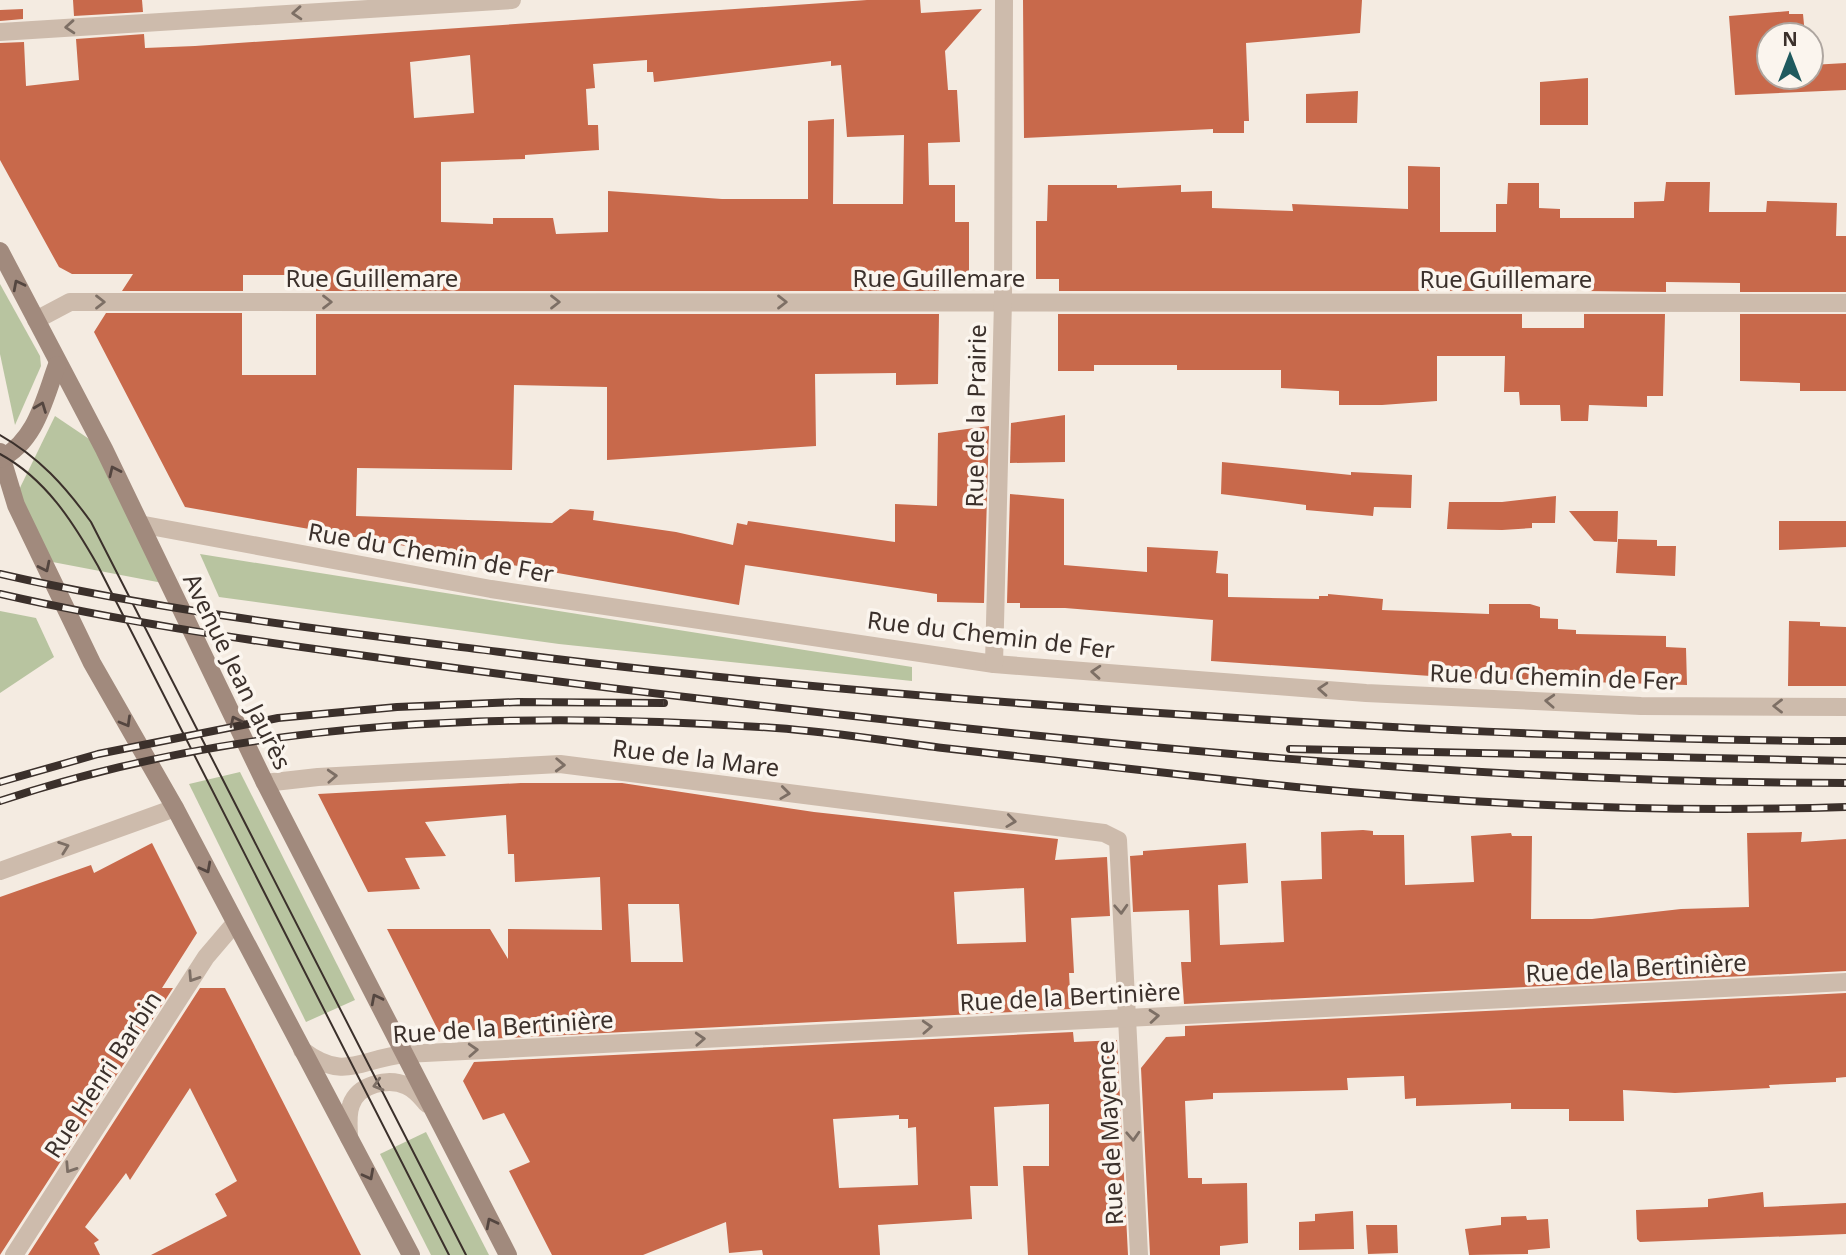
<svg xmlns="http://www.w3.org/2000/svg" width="1846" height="1255" font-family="'Noto Sans',sans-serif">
<rect width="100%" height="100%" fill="#f4ebe1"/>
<g fill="#b8c4a0">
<path d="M 0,284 L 40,356 L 41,366 L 15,425 L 0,354 Z"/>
<path d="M 55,416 L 104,449 L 168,584 L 42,560 L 15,498 Z"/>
<path d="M 200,554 L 912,667 L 912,681 L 559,644 L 219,597 Z"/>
<path d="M 0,611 L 36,618 L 54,657 L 0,693 Z"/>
<path d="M 240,772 L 355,1000 L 306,1022 L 189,784 Z"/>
<path d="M 426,1132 L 489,1255 L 431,1255 L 380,1154 Z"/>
</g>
<g fill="#c8694b" fill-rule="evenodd">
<path d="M 73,0 L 142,0 L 143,12 L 74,16 Z"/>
<path d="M 867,0 L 920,0 L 921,13 L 982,9 L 945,51 L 948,90 L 957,90 L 960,142 L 928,143 L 929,185 L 955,185 L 955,222 L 969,222 L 969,279 L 939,278 L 939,291 L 316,291 L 316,275 L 243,275 L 243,291 L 122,291 L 133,274 L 72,274 L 59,267 L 0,160 L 0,43 L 24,42 L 26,86 L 79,80 L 76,39 L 144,34 L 145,48 L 195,46 ZM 470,55 L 474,113 L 414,118 L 410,62 ZM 647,60 L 647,72 L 653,72 L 654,82 L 831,61 L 831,66 L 841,65 L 847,137 L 904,135 L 903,204 L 833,204 L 834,119 L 808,121 L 808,199 L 722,199 L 608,191 L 608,232 L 556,234 L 553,218 L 493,218 L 493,224 L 441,222 L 441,162 L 525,159 L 525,155 L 599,150 L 598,125 L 588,125 L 586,89 L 595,88 L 593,64 Z"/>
<path d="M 1023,0 L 1362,0 L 1360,33 L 1246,43 L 1249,121 L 1244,121 L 1244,133 L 1213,133 L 1213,129 L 1024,138 Z"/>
<path d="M 23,9 L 23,19 L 0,21 L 0,10 Z"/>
<path d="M 1789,11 L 1789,14 L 1803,14 L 1805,35 L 1769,35 L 1769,77 L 1811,77 L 1811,65 L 1846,63 L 1846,90 L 1735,95 L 1729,16 Z"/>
<path d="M 1588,78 L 1588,125 L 1540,125 L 1540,82 Z"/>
<path d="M 1358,91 L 1357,123 L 1306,123 L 1306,94 Z"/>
<path d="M 1408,166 L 1440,167 L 1440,232 L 1496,232 L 1496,204 L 1507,204 L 1508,183 L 1539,183 L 1539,208 L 1560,209 L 1560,218 L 1634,218 L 1634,202 L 1664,201 L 1666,182 L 1710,182 L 1709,212 L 1766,212 L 1767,201 L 1837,203 L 1836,236 L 1846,236 L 1846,292 L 1740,292 L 1740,283 L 1666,282 L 1666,292 L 1585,291 L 1586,271 L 1523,272 L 1523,291 L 1059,291 L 1059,279 L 1036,279 L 1036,221 L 1047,221 L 1048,185 L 1117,185 L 1117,188 L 1181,185 L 1181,192 L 1212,191 L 1212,208 L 1293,211 L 1292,204 L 1408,209 Z"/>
<path d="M 106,313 L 242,313 L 242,375 L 316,375 L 316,314 L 939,314 L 938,384 L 896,385 L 896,373 L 815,374 L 816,446 L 607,460 L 607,387 L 514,385 L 512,470 L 357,468 L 356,516 L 552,523 L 570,509 L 594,511 L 593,520 L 676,532 L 733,545 L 737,523 L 747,525 L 748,521 L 895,542 L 895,504 L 937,506 L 938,433 L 989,426 L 984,603 L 937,602 L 937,594 L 745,565 L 739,605 L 185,507 L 94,332 Z"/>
<path d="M 1058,314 L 1522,314 L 1522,328 L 1584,328 L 1584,314 L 1665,314 L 1663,396 L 1647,396 L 1647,407 L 1589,405 L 1588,421 L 1561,421 L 1560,405 L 1520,405 L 1519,392 L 1504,392 L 1505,356 L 1437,356 L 1437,401 L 1382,405 L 1339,405 L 1339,391 L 1281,388 L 1281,370 L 1177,370 L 1177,365 L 1094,365 L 1094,371 L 1058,371 Z"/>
<path d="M 1740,314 L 1846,314 L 1846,391 L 1800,391 L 1800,383 L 1740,381 Z"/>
<path d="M 1065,415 L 1065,462 L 1010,463 L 1011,423 Z"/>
<path d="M 1222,462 L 1351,475 L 1351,472 L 1412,475 L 1411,508 L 1374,507 L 1373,516 L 1306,510 L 1306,505 L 1221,494 Z"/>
<path d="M 1010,494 L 1064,499 L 1064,565 L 1147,572 L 1147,547 L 1218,551 L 1216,573 L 1228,574 L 1228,597 L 1319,599 L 1319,596 L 1328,596 L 1328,594 L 1383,599 L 1382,610 L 1489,614 L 1489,604 L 1530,604 L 1540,607 L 1540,618 L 1558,619 L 1558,629 L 1576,630 L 1576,634 L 1666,636 L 1666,647 L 1686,648 L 1687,685 L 1460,678 L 1211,661 L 1213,620 L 1065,608 L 1020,608 L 1020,603 L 1007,603 Z"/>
<path d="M 1556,496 L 1555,523 L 1532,523 L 1532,528 L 1502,530 L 1447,529 L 1449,502 L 1502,502 Z"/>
<path d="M 1569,511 L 1618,511 L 1617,542 L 1594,541 Z"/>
<path d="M 1779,521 L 1846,521 L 1846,547 L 1779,550 Z"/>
<path d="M 1618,539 L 1657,540 L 1657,546 L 1676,546 L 1675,576 L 1616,573 Z"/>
<path d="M 1789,621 L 1820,622 L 1820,626 L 1846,627 L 1846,686 L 1788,686 Z"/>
<path d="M 521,783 L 622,783 L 814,812 L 1058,839 L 1055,860 L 1107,857 L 1110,916 L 1071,918 L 1074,973 L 1069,973 L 1071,1009 L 487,1039 L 493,1029 L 439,1032 L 387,929 L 490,929 L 508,959 L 508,929 L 602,930 L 600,877 L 515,882 L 514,854 L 508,854 L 506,815 L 425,822 L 446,856 L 405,858 L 420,889 L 368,892 L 318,794 ZM 1024,888 L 1026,942 L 957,944 L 954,892 ZM 628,904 L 679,904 L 683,962 L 631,962 Z"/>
<path d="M 1363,830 L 1373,831 L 1373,835 L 1404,835 L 1405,885 L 1474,882 L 1471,836 L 1511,833 L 1512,836 L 1532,836 L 1531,919 L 1592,919 L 1681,909 L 1749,907 L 1747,833 L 1802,832 L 1801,842 L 1846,839 L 1846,971 L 1184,1004 L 1181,962 L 1191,962 L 1189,910 L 1133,912 L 1130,856 L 1143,855 L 1143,851 L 1246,843 L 1248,883 L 1218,885 L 1220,945 L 1284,942 L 1281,881 L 1322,879 L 1321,832 Z"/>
<path d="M 152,843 L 197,933 L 162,988 L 173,988 L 0,1255 L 0,897 L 91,865 L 94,873 Z"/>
<path d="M 200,988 L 225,988 L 361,1255 L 151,1255 L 227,1216 L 215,1194 L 237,1181 L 190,1088 L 130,1180 L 126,1173 L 85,1227 L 99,1240 L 94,1243 L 100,1255 L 28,1255 Z"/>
<path d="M 1846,993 L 1846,1077 L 1836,1078 L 1836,1082 L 1769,1085 L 1770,1088 L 1675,1093 L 1623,1090 L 1624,1121 L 1569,1121 L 1569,1109 L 1511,1109 L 1511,1103 L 1416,1106 L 1416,1098 L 1405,1099 L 1404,1076 L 1347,1078 L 1348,1090 L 1213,1093 L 1213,1099 L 1185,1101 L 1188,1178 L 1202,1178 L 1202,1184 L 1247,1183 L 1248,1243 L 1220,1246 L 1220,1255 L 1150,1255 L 1141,1068 L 1166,1037 L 1185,1036 L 1185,1026 Z"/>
<path d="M 1073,1032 L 1074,1042 L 1117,1040 L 1128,1255 L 1028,1255 L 1023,1166 L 1049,1166 L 1049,1104 L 994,1107 L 998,1186 L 970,1186 L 972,1219 L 878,1225 L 880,1255 L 763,1255 L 762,1250 L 729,1253 L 726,1222 L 643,1255 L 552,1255 L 509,1171 L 530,1162 L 504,1113 L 483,1120 L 463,1081 L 474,1062 ZM 899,1115 L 899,1119 L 908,1119 L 908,1128 L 916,1127 L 918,1185 L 839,1188 L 833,1119 Z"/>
<path d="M 1763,1192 L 1764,1207 L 1846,1203 L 1846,1234 L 1640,1242 L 1637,1239 L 1636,1210 L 1708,1207 L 1708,1199 Z"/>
<path d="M 1353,1211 L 1354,1249 L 1299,1250 L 1299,1222 L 1315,1221 L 1315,1214 Z"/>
<path d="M 1526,1216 L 1527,1220 L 1548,1219 L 1550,1248 L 1528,1250 L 1528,1254 L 1469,1255 L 1465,1229 L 1501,1225 L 1501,1217 Z"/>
<path d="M 1366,1225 L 1397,1225 L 1398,1253 L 1368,1254 Z"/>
</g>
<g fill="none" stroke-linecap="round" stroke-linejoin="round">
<g stroke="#cdbbac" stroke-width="18">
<path d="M 0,32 L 512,0"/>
<path d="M 36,320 L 70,302 L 1846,303"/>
<path d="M 139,524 L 491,589 L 994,664 L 1366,693 L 1641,706 L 1846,707"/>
<path d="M 994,664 L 1003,301 L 1004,0"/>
<path d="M 265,783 L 318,777 L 560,764 L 1104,833 L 1118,840 L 1139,1255"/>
<path d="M 0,871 L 175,808"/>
<path d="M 302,1050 C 344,1082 359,1059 405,1054 L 1846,982"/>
<path d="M 349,1138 C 349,1128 347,1115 351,1105 C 358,1084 389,1077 407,1086 C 416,1090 421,1097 427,1104"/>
<path d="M 14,1255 L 206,957 L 235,923"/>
</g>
<g stroke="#a18a7d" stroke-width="18">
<path d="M 0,251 L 104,449 L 265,783 L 508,1255"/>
<path d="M 0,452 L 16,505 L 92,663 L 175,808 L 411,1255"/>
<path d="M 0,459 C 36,441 44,400 57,365"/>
</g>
<g stroke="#3b302b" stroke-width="2">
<path d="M 0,435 C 39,457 65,486 91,522 L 466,1255"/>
<path d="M 0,454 C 46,479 73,522 98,566 L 449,1255"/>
</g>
<g stroke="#3b302b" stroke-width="8">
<g id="rail">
<path d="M 0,574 C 170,613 343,632 516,654 C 720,680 924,697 1129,711 C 1368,727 1606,740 1846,741"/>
<path d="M 0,594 C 118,621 239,639 359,655 C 482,672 606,688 729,702 C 1100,745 1473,783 1846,783"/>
<path d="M 1290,749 L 1846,761"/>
<path d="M 0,782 L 98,754 L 278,718 L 397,707 L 518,702 L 664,703"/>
<path d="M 0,801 C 249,718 516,710 776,728 C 832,732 887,741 943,748 C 1060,761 1178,775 1296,787 C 1478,805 1663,813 1846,807"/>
</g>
</g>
<use href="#rail" stroke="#fbf5ee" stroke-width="5" stroke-dasharray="16" stroke-linecap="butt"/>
</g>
<defs><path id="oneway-chevron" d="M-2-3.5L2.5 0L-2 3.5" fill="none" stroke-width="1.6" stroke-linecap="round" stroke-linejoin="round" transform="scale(1.75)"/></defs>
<g stroke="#7d6f65">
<use href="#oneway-chevron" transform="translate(297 13) rotate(176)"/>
<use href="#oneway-chevron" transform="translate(70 27) rotate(176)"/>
<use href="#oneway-chevron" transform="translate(100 302)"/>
<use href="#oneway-chevron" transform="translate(327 302)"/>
<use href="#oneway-chevron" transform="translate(555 302)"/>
<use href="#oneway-chevron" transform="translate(782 302)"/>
<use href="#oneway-chevron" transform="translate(1096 672) rotate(-176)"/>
<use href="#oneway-chevron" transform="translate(1323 689) rotate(-176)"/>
<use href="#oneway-chevron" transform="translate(1550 701) rotate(-177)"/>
<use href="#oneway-chevron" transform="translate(1778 706) rotate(-180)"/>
<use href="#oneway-chevron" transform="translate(560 765) rotate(2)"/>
<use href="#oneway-chevron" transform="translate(332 776) rotate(-3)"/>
<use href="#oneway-chevron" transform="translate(785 793) rotate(7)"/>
<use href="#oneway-chevron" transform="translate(1011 821) rotate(7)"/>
<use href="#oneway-chevron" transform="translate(64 847) rotate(-20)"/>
<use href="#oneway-chevron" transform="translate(1121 909) rotate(87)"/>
<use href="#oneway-chevron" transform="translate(193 977) rotate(123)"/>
<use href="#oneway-chevron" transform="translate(1154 1016) rotate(-5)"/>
<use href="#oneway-chevron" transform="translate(927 1027) rotate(-3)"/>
<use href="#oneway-chevron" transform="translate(700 1039) rotate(-3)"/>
<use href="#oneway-chevron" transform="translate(473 1050) rotate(-3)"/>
<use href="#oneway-chevron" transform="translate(378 1085) rotate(164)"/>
<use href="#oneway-chevron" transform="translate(1133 1136) rotate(87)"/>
<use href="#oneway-chevron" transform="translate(70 1168) rotate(123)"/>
</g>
<g stroke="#544640">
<use href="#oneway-chevron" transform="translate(18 285) rotate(-117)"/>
<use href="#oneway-chevron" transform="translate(41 407) rotate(-69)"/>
<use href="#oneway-chevron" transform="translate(114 471) rotate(-115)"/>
<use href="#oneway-chevron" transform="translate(45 567) rotate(64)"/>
<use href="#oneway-chevron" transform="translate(235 721) rotate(-116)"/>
<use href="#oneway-chevron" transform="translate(126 722) rotate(60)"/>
<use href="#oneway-chevron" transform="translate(206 868) rotate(62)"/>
<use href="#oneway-chevron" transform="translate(376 999) rotate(-117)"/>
<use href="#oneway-chevron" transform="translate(369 1175) rotate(62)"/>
<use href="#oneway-chevron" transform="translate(491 1223) rotate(-117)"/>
</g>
<g text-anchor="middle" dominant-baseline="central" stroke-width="7" stroke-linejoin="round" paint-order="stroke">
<g font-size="24" fill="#3b302b" stroke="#fbf5ee">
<text x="372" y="277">Rue Guillemare</text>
<text x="939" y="277">Rue Guillemare</text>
<text x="1506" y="278">Rue Guillemare</text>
<text transform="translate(975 416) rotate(-89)">Rue de la Prairie</text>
<text transform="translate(431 552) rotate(10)">Rue du Chemin de Fer</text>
<text transform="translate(991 634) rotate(7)">Rue du Chemin de Fer</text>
<text transform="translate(238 671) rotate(64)">Avenue Jean Jaurès</text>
<text transform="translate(1554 676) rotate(2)">Rue du Chemin de Fer</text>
<text transform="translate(696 757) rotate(7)">Rue de la Mare</text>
<text transform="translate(1636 967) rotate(-3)">Rue de la Bertinière</text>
<text transform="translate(1070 996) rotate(-3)">Rue de la Bertinière</text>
<text transform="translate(503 1026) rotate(-4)">Rue de la Bertinière</text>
<text transform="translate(102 1074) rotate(-57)">Rue Henri Barbin</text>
<text transform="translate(1109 1133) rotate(-93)">Rue de Mayence</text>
</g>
</g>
<g transform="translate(1790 56)"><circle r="33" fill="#fbf5ee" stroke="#aea6a0" stroke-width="2"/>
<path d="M0-5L12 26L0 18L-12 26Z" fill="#1f5a5e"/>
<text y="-10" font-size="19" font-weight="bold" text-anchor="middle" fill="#3b302b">N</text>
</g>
</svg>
